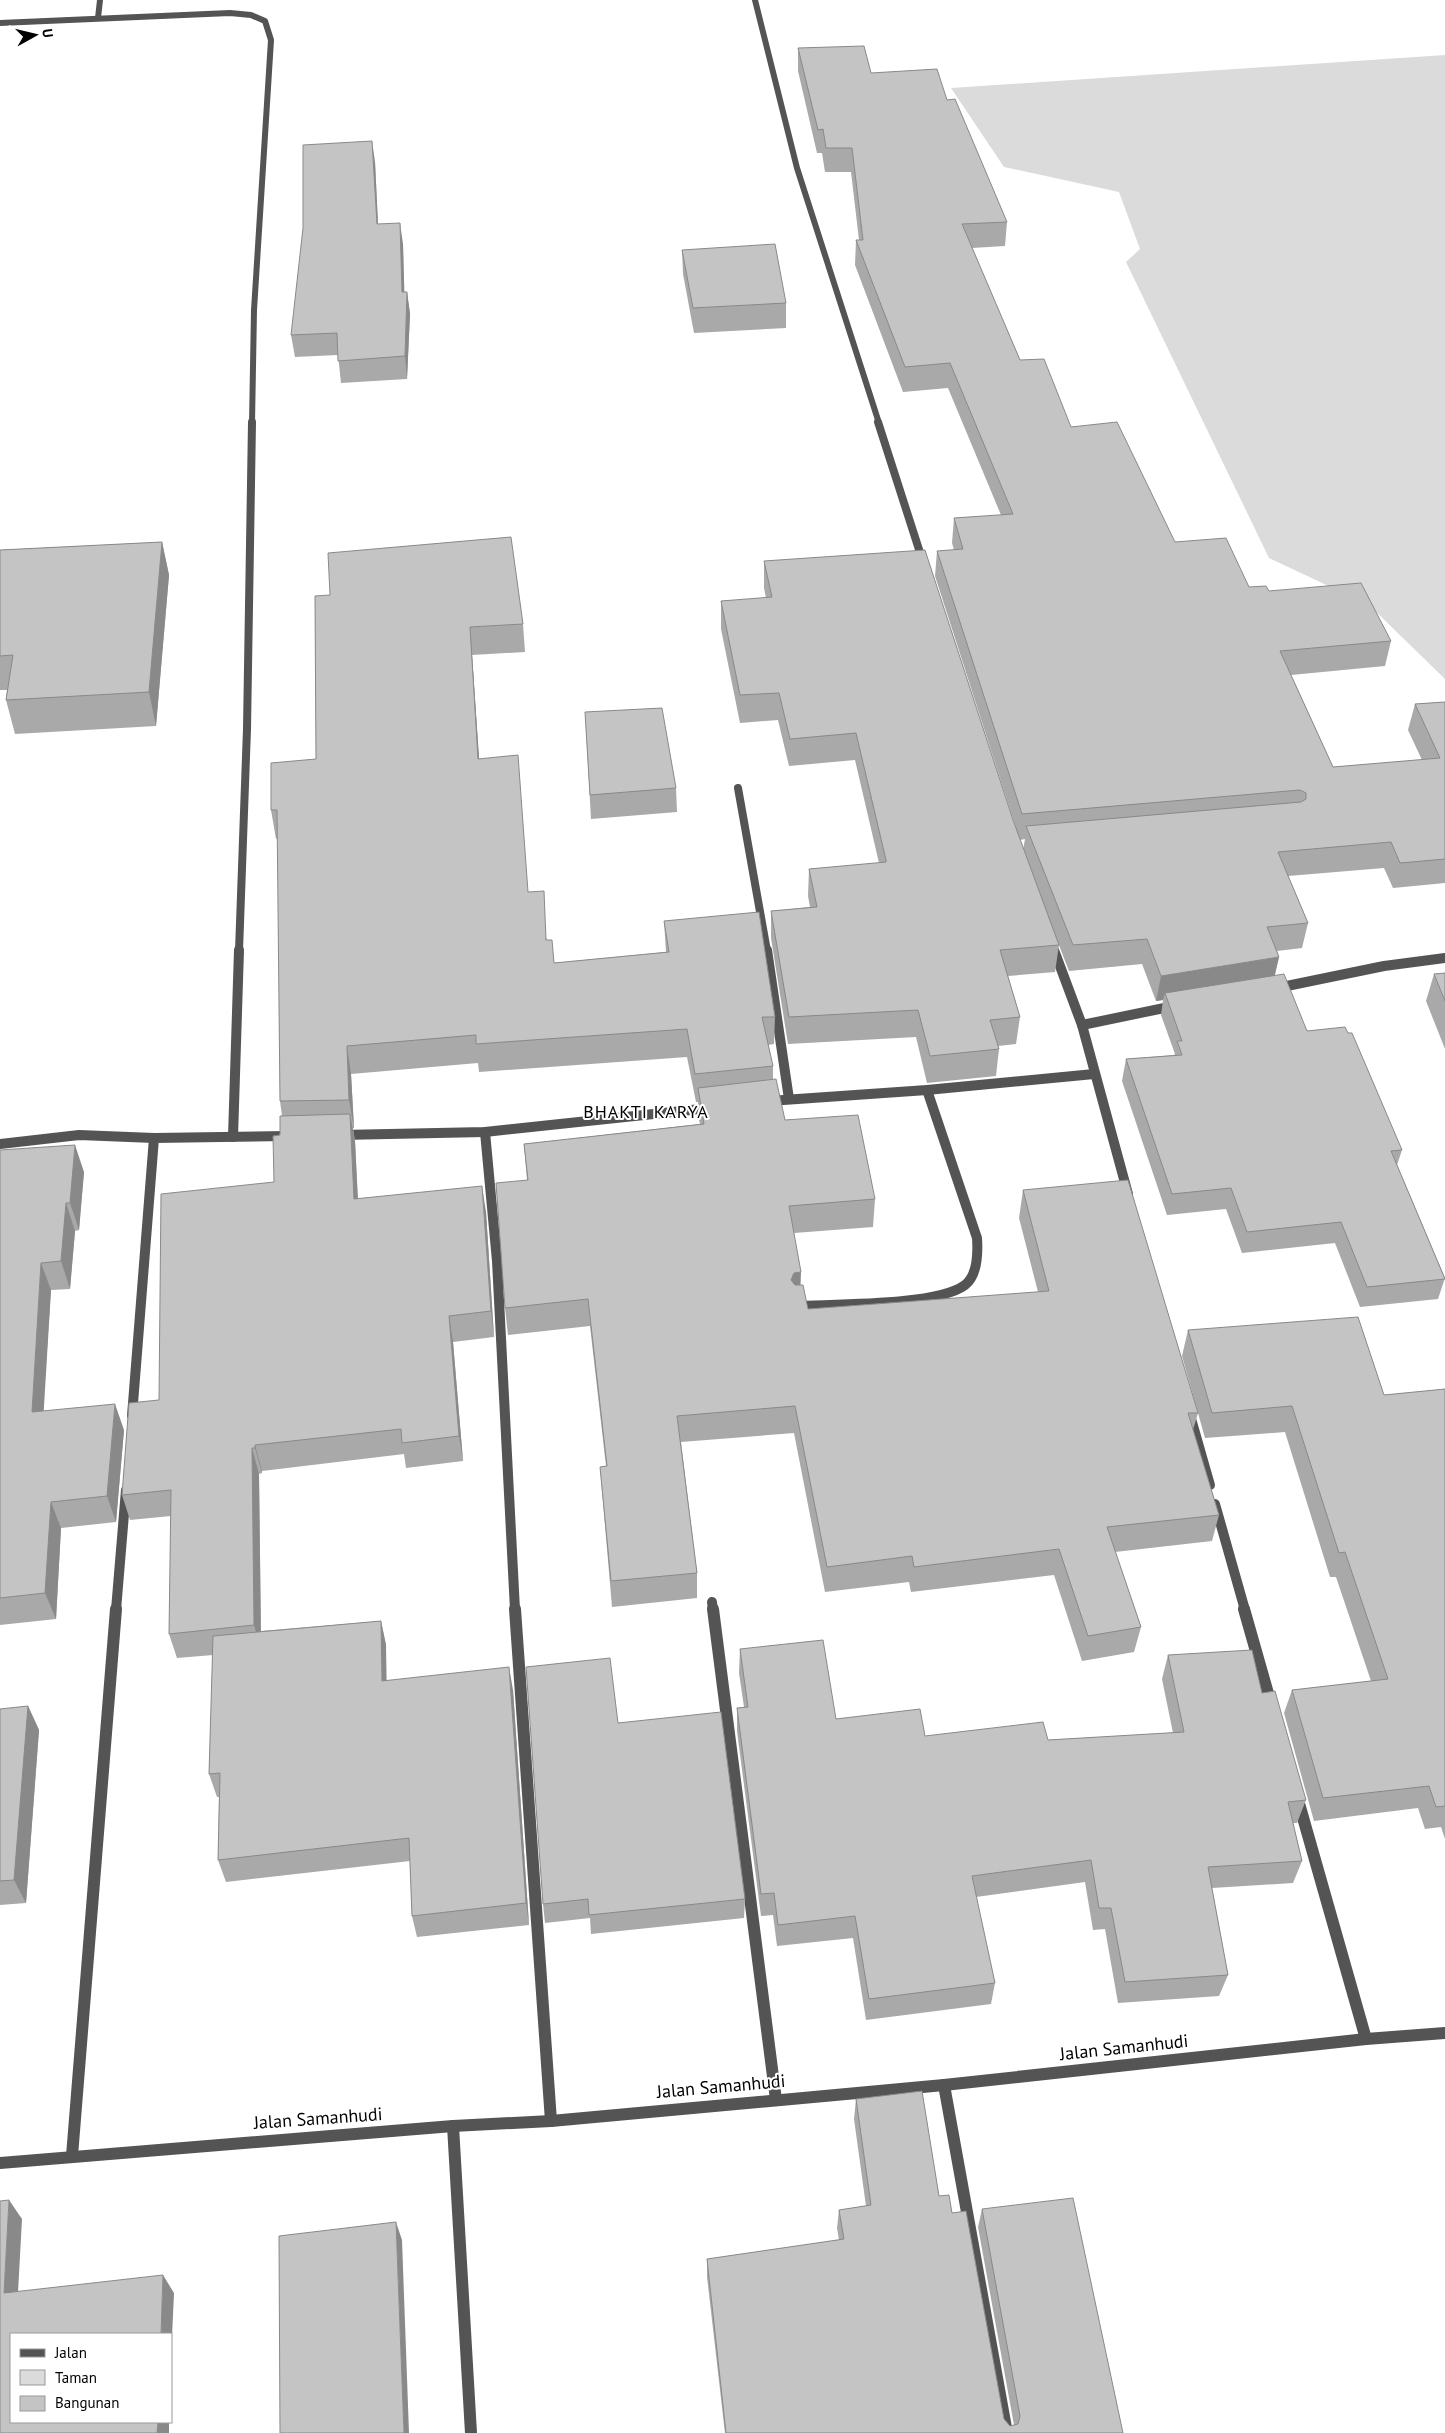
<svg xmlns="http://www.w3.org/2000/svg" width="1445" height="2433" font-family="'PT Sans',sans-serif">
<rect width="100%" height="100%" fill="#fff"/>
<path fill="#dbdbdb" d="M 1445,55 L 1445,679 L 1369,605 L 1269,558 L 1126,262 L 1140,249 L 1119,192 L 1004,167 L 951,88 Z"/>
<g fill="none" stroke-linecap="round" stroke-linejoin="round">
<path stroke="#545454" stroke-width="6" d="M 98,18 L 100,0"/>
<path stroke="#545454" stroke-width="10" d="M 797,1306 C 835,1304 937,1306 965,1285 C 978,1275 978,1253 977,1238 L 927,1090"/>
<g stroke="#545454" stroke-width="6">
<path d="M 755,0 L 797,168 L 879,423"/>
<path d="M 0,23 L 230,13 L 251,15 L 265,21 L 271,40 L 254,310 L 252,423"/>
</g>
<g stroke="#545454" stroke-width="8">
<path d="M 878,422 L 923,562"/>
<path d="M 738,788 L 767,951"/>
<path d="M 1052,945 L 1054,951"/>
<path d="M 239,951 L 247,729 L 252,422"/>
</g>
<g stroke="#545454" stroke-width="10">
<path d="M 767,950 L 789,1099"/>
<path d="M 1054,950 L 1082,1025 L 1128,1194"/>
<path d="M 1277,988 L 1384,966 L 1445,958"/>
<path d="M 1082,1025 L 1174,1006"/>
<path d="M 769,1101 L 927,1090 L 1094,1074"/>
<path d="M 485,1132 L 497,1261 L 515,1610"/>
<path d="M 341,1135 L 485,1132 L 710,1108"/>
<path d="M 233,1137 L 239,950"/>
<path d="M 0,1144 L 79,1135 L 154,1138"/>
<path d="M 1190,1415 L 1210,1485"/>
<path d="M 132,1416 L 154,1138 L 286,1136"/>
<path d="M 1215,1504 L 1245,1610"/>
<path d="M 712,1602 L 713,1610"/>
<path d="M 116,1610 L 126,1490"/>
</g>
<g stroke="#545454" stroke-width="12">
<path d="M 515,1609 L 551,2121"/>
<path d="M 713,1609 L 776,2100"/>
<path d="M 1244,1609 L 1271,1704"/>
<path d="M 1298,1800 L 1366,2039"/>
<path d="M 944,2085 L 1007,2433"/>
<path d="M 453,2126 L 471,2433"/>
<path d="M 72,2156 L 116,1609"/>
</g>
<path stroke="#545454" stroke-width="12" d="M 0,2163 L 453,2126 L 551,2121 L 944,2085 L 1366,2039 L 1445,2033"/>
</g>
<g fill="#a9a9a9" fill-rule="evenodd">
<path d="M 798,48 L 947,100 L 1007,222 L 1005,246 L 972,248 L 1020,360 L 1071,427 L 1175,542 L 1249,587 L 1269,591 L 1391,641 L 1385,666 L 1291,675 L 1333,767 L 1422,760 L 1408,730 L 1415,704 L 1445,702 L 1445,883 L 1393,888 L 1384,868 L 1288,876 L 1308,923 L 1302,948 L 1277,951 L 1279,957 L 1275,975 L 1307,1031 L 1402,1150 L 1397,1165 L 1445,1278 L 1438,1299 L 1360,1307 L 1335,1243 L 1242,1253 L 1226,1209 L 1167,1215 L 1122,1081 L 1126,1059 L 1174,1055 L 1175,1054 L 1161,1015 L 1163,1000 L 1156,1001 L 1142,964 L 1069,971 L 1050,922 L 1059,945 L 1055,972 L 1008,976 L 1020,1017 L 1016,1044 L 998,1046 L 999,1049 L 996,1076 L 927,1083 L 916,1037 L 788,1044 L 771,938 L 771,911 L 810,907 L 808,896 L 809,869 L 879,863 L 855,760 L 789,766 L 778,720 L 740,723 L 721,629 L 721,601 L 766,598 L 764,588 L 764,561 L 1016,828 L 935,576 L 937,551 L 954,550 L 952,543 L 954,518 L 1001,515 L 948,388 L 903,392 L 855,265 L 856,240 L 859,240 L 851,172 L 825,172 L 822,153 L 817,153 L 798,71 ZM 1025,839 L 1023,850 L 1020,840 Z"/>
<path d="M 375,162 L 378,224 L 403,244 L 404,292 L 407,292 L 410,314 L 407,379 L 341,383 L 338,355 L 295,357 L 291,335 Z"/>
<path d="M 682,250 L 786,303 L 786,328 L 694,333 L 683,274 Z"/>
<path d="M 162,542 L 169,575 L 156,726 L 15,734 L 6,700 L 7,690 L 0,690 L 0,550 Z"/>
<path d="M 315,596 L 523,624 L 525,652 L 472,655 L 479,758 L 528,892 L 547,940 L 554,963 L 666,952 L 664,921 L 775,1017 L 774,1044 L 768,1045 L 773,1066 L 773,1080 L 785,1120 L 875,1199 L 873,1227 L 794,1233 L 800,1285 L 808,1309 L 1038,1292 L 1019,1218 L 1023,1190 L 1198,1413 L 1193,1430 L 1219,1515 L 1212,1541 L 1115,1552 L 1141,1627 L 1134,1652 L 1082,1661 L 1054,1575 L 911,1592 L 909,1582 L 825,1592 L 794,1433 L 681,1442 L 697,1573 L 697,1598 L 612,1607 L 600,1467 L 606,1466 L 590,1326 L 508,1335 L 505,1308 L 527,1180 L 524,1144 L 700,1124 L 698,1116 L 698,1102 L 696,1102 L 687,1057 L 479,1072 L 478,1063 L 351,1074 L 354,1128 L 353,1128 L 355,1141 L 358,1199 L 486,1212 L 494,1337 L 453,1342 L 463,1461 L 406,1468 L 404,1454 L 262,1471 L 262,1473 L 259,1474 L 261,1631 L 381,1621 L 386,1645 L 386,1681 L 513,1690 L 529,1925 L 417,1937 L 412,1916 L 410,1861 L 226,1882 L 218,1860 L 219,1797 L 217,1797 L 209,1774 L 213,1655 L 177,1658 L 169,1634 L 171,1516 L 130,1520 L 122,1495 L 159,1400 L 274,1182 L 282,1116 L 280,1101 L 278,838 L 276,839 L 271,810 L 316,759 Z"/>
<path d="M 585,712 L 676,788 L 677,812 L 591,819 Z"/>
<path d="M 1445,973 L 1445,1049 L 1426,1001 L 1434,974 Z"/>
<path d="M 0,1150 L 84,1172 L 79,1230 L 75,1231 L 70,1289 L 51,1290 L 43,1411 L 124,1430 L 116,1522 L 61,1528 L 56,1619 L 0,1625 Z"/>
<path d="M 1188,1330 L 1384,1395 L 1445,1389 L 1445,1839 L 1441,1827 L 1425,1829 L 1418,1808 L 1314,1821 L 1284,1713 L 1292,1690 L 1371,1681 L 1336,1577 L 1330,1577 L 1285,1432 L 1205,1438 L 1182,1356 Z"/>
<path d="M 740,1649 L 836,1719 L 925,1736 L 1048,1740 L 1173,1733 L 1162,1679 L 1168,1655 L 1262,1693 L 1306,1800 L 1297,1823 L 1293,1823 L 1302,1861 L 1293,1883 L 1212,1888 L 1228,1975 L 1219,1996 L 1118,2003 L 1105,1929 L 1093,1930 L 1085,1882 L 976,1897 L 995,1983 L 991,2004 L 866,2020 L 853,1938 L 777,1946 L 773,1915 L 761,1916 L 737,1731 L 737,1708 L 744,1707 L 739,1673 Z"/>
<path d="M 28,1706 L 39,1730 L 26,1903 L 0,1905 L 0,1709 Z"/>
<path d="M 618,1723 L 745,1899 L 744,1918 L 591,1934 L 590,1918 L 545,1923 L 543,1904 Z"/>
<path d="M 856,2099 L 952,2213 L 1004,2419 L 1010,2426 L 1014,2425 L 978,2227 L 982,2209 L 1123,2433 L 725,2433 L 707,2277 L 707,2259 L 839,2240 L 837,2228 L 839,2210 L 866,2206 L 854,2119 Z"/>
</g>
<g fill="#898989">
<path d="M 372,141 L 375,162 L 379,246 L 377,224 Z"/>
<path d="M 400,223 L 403,244 L 405,314 L 402,292 Z"/>
<path d="M 407,292 L 410,314 L 407,379 L 405,356 Z"/>
<path d="M 162,542 L 169,575 L 156,726 L 149,692 Z"/>
<path d="M 470,627 L 472,655 L 481,787 L 478,759 Z"/>
<path d="M 1279,957 L 1273,982 L 1165,993 L 1163,1000 L 1156,1001 L 1161,976 Z"/>
<path d="M 347,1046 L 351,1074 L 354,1128 L 349,1100 Z"/>
<path d="M 350,1114 L 355,1141 L 359,1226 L 354,1199 Z"/>
<path d="M 75,1145 L 84,1172 L 79,1230 L 70,1203 Z"/>
<path d="M 482,1186 L 486,1212 L 494,1337 L 491,1311 Z"/>
<path d="M 66,1203 L 75,1231 L 70,1289 L 61,1261 Z"/>
<path d="M 41,1263 L 51,1290 L 42,1439 L 32,1412 Z"/>
<path d="M 801,1272 L 800,1299 L 791,1280 L 794,1273 Z"/>
<path d="M 449,1316 L 453,1342 L 463,1461 L 459,1436 Z"/>
<path d="M 115,1404 L 124,1430 L 116,1522 L 107,1496 Z"/>
<path d="M 255,1445 L 262,1471 L 262,1473 L 255,1448 Z"/>
<path d="M 252,1448 L 259,1474 L 261,1649 L 254,1625 Z"/>
<path d="M 51,1502 L 61,1528 L 56,1619 L 45,1593 Z"/>
<path d="M 381,1621 L 386,1645 L 387,1705 L 382,1681 Z"/>
<path d="M 509,1667 L 513,1690 L 529,1925 L 526,1903 Z"/>
<path d="M 28,1706 L 39,1730 L 26,1903 L 14,1880 Z"/>
<path d="M 9,2200 L 22,2219 L 17,2311 L 4,2293 Z"/>
<path d="M 396,2222 L 402,2240 L 409,2433 L 404,2433 Z"/>
<path d="M 163,2275 L 174,2293 L 171,2359 L 171,2334 L 161,2334 Z"/>
<path d="M 158,2422 L 169,2422 L 169,2433 L 157,2433 Z"/>
</g>
<g fill="#c4c4c4" stroke="#898989">
<path d="M 864,46 L 871,73 L 937,69 L 947,100 L 955,99 L 1007,222 L 962,224 L 1020,360 L 1044,359 L 1071,427 L 1117,422 L 1175,542 L 1226,538 L 1249,587 L 1266,586 L 1269,591 L 1361,583 L 1391,641 L 1280,651 L 1333,767 L 1440,758 L 1415,704 L 1445,702 L 1445,859 L 1400,863 L 1391,842 L 1278,852 L 1308,923 L 1267,927 L 1279,957 L 1161,976 L 1147,939 L 1073,945 L 1026,826 L 1301,802 L 1306,799 L 1306,793 L 1300,790 L 1022,814 L 937,551 L 963,549 L 954,518 L 1013,514 L 950,363 L 905,367 L 856,240 L 863,240 L 852,148 L 826,148 L 823,129 L 818,130 L 798,48 Z"/>
<path d="M 372,141 L 377,224 L 400,223 L 402,292 L 407,292 L 405,356 L 338,361 L 337,333 L 291,335 L 303,228 L 303,145 Z"/>
<path d="M 775,244 L 786,303 L 693,308 L 682,250 Z"/>
<path d="M 511,537 L 523,624 L 470,627 L 478,759 L 518,755 L 528,892 L 544,891 L 546,940 L 552,940 L 554,963 L 669,952 L 664,921 L 759,912 L 775,1017 L 762,1017 L 773,1066 L 695,1074 L 687,1029 L 476,1044 L 476,1035 L 347,1046 L 349,1100 L 280,1101 L 277,810 L 271,810 L 271,763 L 316,759 L 315,596 L 330,595 L 328,553 Z"/>
<path d="M 162,542 L 149,692 L 6,700 L 13,655 L 0,656 L 0,550 Z"/>
<path d="M 925,550 L 1013,820 L 1059,945 L 1000,950 L 1020,1017 L 990,1020 L 999,1049 L 930,1056 L 918,1010 L 789,1017 L 771,911 L 817,907 L 809,869 L 886,862 L 886,860 L 856,733 L 790,739 L 779,693 L 740,695 L 721,601 L 772,597 L 764,561 Z"/>
<path d="M 662,708 L 676,788 L 590,795 L 585,712 Z"/>
<path d="M 1445,973 L 1445,1001 L 1434,974 Z"/>
<path d="M 1284,974 L 1307,1031 L 1345,1027 L 1348,1033 L 1352,1033 L 1402,1150 L 1391,1151 L 1445,1279 L 1367,1287 L 1341,1222 L 1247,1232 L 1231,1188 L 1172,1194 L 1126,1059 L 1182,1055 L 1177,1041 L 1182,1041 L 1165,993 Z"/>
<path d="M 776,1079 L 785,1120 L 858,1115 L 875,1199 L 789,1206 L 801,1272 L 794,1273 L 791,1280 L 795,1285 L 803,1285 L 808,1309 L 1049,1291 L 1023,1190 L 1128,1180 L 1198,1413 L 1188,1413 L 1219,1515 L 1107,1527 L 1141,1627 L 1088,1636 L 1059,1549 L 914,1567 L 912,1556 L 827,1567 L 795,1406 L 677,1416 L 697,1573 L 611,1581 L 600,1467 L 607,1466 L 588,1299 L 505,1308 L 496,1183 L 528,1180 L 524,1144 L 704,1124 L 698,1088 Z"/>
<path d="M 350,1114 L 354,1199 L 482,1186 L 491,1311 L 449,1316 L 459,1436 L 402,1443 L 401,1429 L 255,1445 L 255,1448 L 252,1448 L 254,1625 L 169,1634 L 171,1490 L 122,1495 L 129,1403 L 159,1400 L 161,1194 L 274,1182 L 273,1136 L 280,1135 L 280,1116 Z"/>
<path d="M 75,1145 L 70,1203 L 66,1203 L 61,1261 L 41,1263 L 32,1412 L 115,1404 L 107,1496 L 51,1502 L 45,1593 L 0,1598 L 0,1150 Z"/>
<path d="M 1358,1317 L 1384,1395 L 1445,1389 L 1445,1806 L 1436,1807 L 1429,1786 L 1323,1798 L 1292,1690 L 1388,1679 L 1345,1552 L 1339,1553 L 1292,1406 L 1212,1413 L 1188,1330 Z"/>
<path d="M 381,1621 L 382,1681 L 509,1667 L 526,1903 L 412,1916 L 409,1838 L 218,1860 L 220,1773 L 209,1774 L 213,1636 Z"/>
<path d="M 823,1640 L 836,1719 L 920,1709 L 925,1736 L 1043,1722 L 1048,1740 L 1184,1732 L 1168,1655 L 1252,1650 L 1262,1693 L 1275,1691 L 1306,1800 L 1288,1802 L 1302,1861 L 1208,1867 L 1228,1975 L 1125,1982 L 1111,1908 L 1099,1908 L 1091,1860 L 972,1876 L 995,1983 L 869,1999 L 855,1916 L 778,1925 L 774,1893 L 761,1894 L 737,1708 L 748,1707 L 740,1649 Z"/>
<path d="M 610,1658 L 618,1723 L 721,1712 L 745,1899 L 589,1915 L 588,1899 L 543,1904 L 526,1667 Z"/>
<path d="M 28,1706 L 14,1880 L 0,1881 L 0,1709 Z"/>
<path d="M 922,2091 L 939,2196 L 949,2195 L 952,2213 L 966,2211 L 1004,2419 L 1010,2426 L 1018,2424 L 1020,2416 L 982,2209 L 1073,2198 L 1123,2433 L 726,2433 L 707,2259 L 844,2239 L 839,2210 L 871,2205 L 856,2099 Z"/>
<path d="M 9,2200 L 4,2293 L 163,2275 L 161,2334 L 11,2334 L 11,2422 L 158,2422 L 157,2433 L 0,2433 L 0,2201 Z"/>
<path d="M 396,2222 L 404,2433 L 280,2433 L 279,2236 Z"/>
</g>
<g text-anchor="middle" dominant-baseline="central" stroke-width="4" stroke-linejoin="round" paint-order="stroke">
<g font-size="18" letter-spacing="1" fill="#000" stroke="#fff">
<text x="646" y="1111">BHAKTI KARYA</text>
</g>
<g font-size="18" fill="#000" stroke="#fff">
<text transform="translate(1124 2047) rotate(-6)">Jalan Samanhudi</text>
<text transform="translate(721 2086) rotate(-5)">Jalan Samanhudi</text>
<text transform="translate(318 2118) rotate(-4)">Jalan Samanhudi</text>
</g>
</g>
<rect x="10" y="2333" width="162" height="90" fill="#ffffff" stroke="#999999"/>
<rect x="20" y="2349" width="25" height="8" fill="#545454" stroke="#999999"/>
<text x="55" y="2358" font-size="15" fill="#000000">Jalan</text>
<rect x="20" y="2370" width="25" height="15" fill="#dbdbdb" stroke="#999999"/>
<text x="55" y="2383" font-size="15" fill="#000000">Taman</text>
<rect x="20" y="2396" width="25" height="15" fill="#c4c4c4" stroke="#999999"/>
<text x="55" y="2408" font-size="15" fill="#000000">Bangunan</text>
<g transform="translate(35 35) rotate(82)" stroke="#ffffff" stroke-width="4" paint-order="stroke">
<path d="M0-4L9 19L0 12L-9 19Z" fill="#000000"/>
<text y="-8" font-size="14" font-weight="bold" text-anchor="middle" fill="#000000">U</text>
</g>
</svg>
